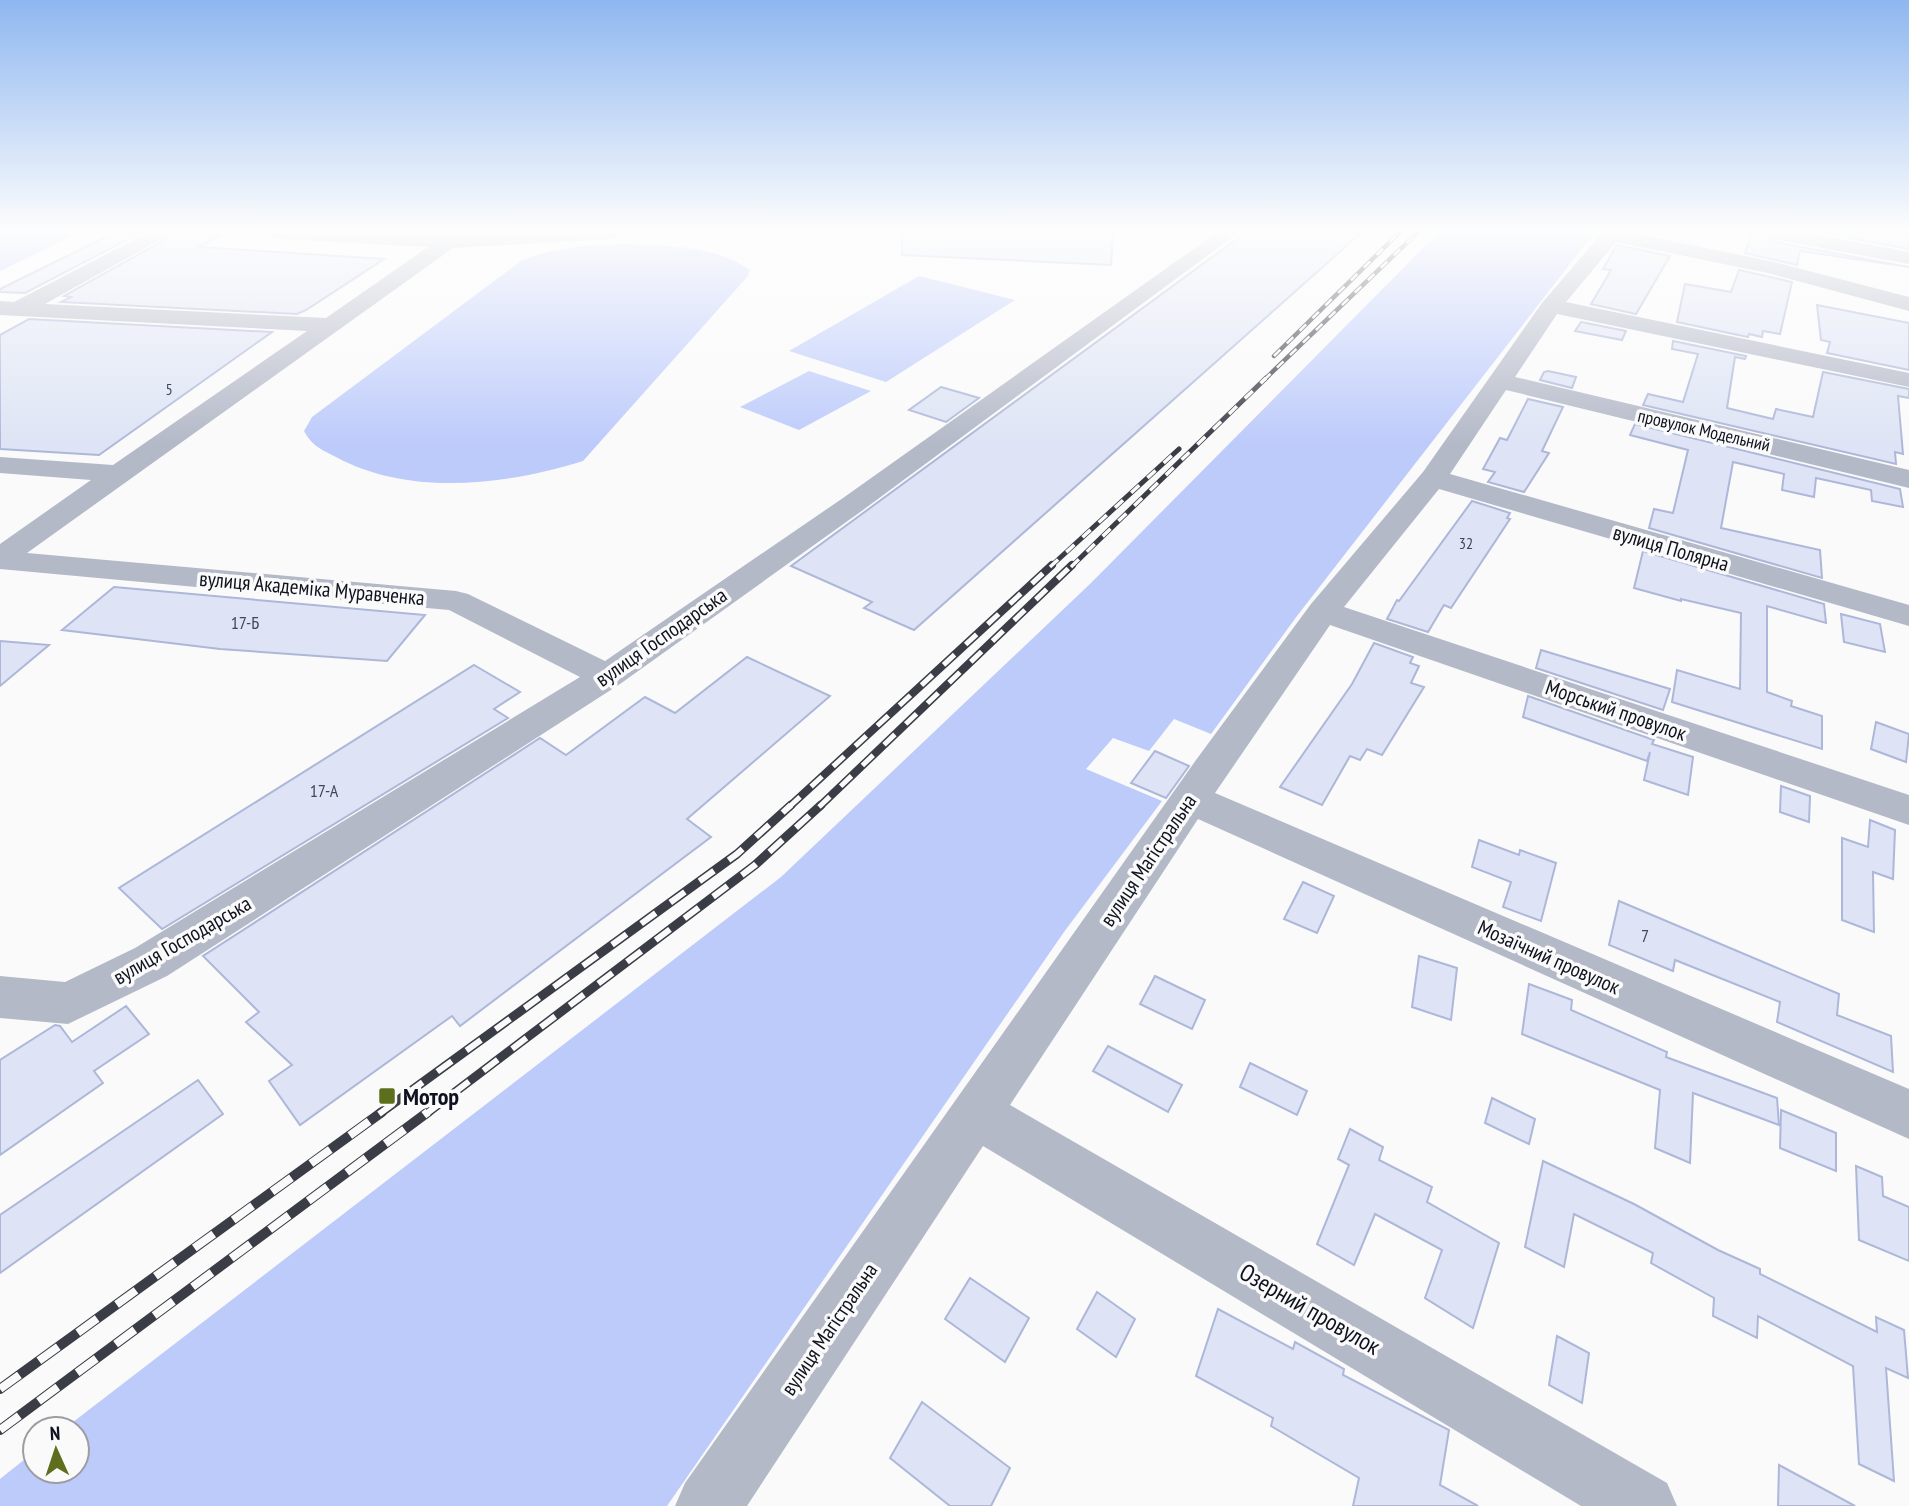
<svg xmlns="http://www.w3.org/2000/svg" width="1909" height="1506" font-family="'PT Sans Narrow',sans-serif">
<rect width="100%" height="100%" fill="#fafafa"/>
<g fill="#bdcbfb">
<path d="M 0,233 L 79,233 L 0,271 Z"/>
<path d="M 1438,233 L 1594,233 L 1297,616 L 1211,734 L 1174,719 L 1149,751 L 1113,738 L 1086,769 L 1162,801 L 1064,932 L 667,1506 L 0,1506 L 0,1479 L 35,1451 L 35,1471 L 77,1471 L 77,1429 L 64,1429 L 781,877 L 1091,583 Z"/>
<path d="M 628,244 C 668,246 716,245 750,270 L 747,277 L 583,461 C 506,485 410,497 336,457 C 322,450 312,446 304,431 L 312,417 L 521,261 C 555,246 591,245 628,244 Z"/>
<path d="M 919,276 L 1015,300 L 886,382 L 789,351 Z"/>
<path d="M 809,371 L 871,391 L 799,430 L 740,407 Z"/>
</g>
<g fill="#dee4f5" stroke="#adb7d9" stroke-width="2">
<path d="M 114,233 L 140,233 L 25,293 L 0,292 L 0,289 Z"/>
<path d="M 902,233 L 1113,233 L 1111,265 L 902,255 Z"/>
<path d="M 1245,233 L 1361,233 L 914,630 L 864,608 L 872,602 L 791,566 Z"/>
<path d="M 1752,233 L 1762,233 L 1774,242 L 1909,267 L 1800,251 L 1797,265 L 1745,253 Z"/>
<path d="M 1824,233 L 1909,233 L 1909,249 Z"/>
<path d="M 175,234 L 220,236 L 199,247 L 384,259 L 306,310 L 297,314 L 61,302 L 71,297 L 64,296 Z"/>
<path d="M 1617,245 L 1670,256 L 1636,314 L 1591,304 L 1611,270 L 1603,269 Z"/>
<path d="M 1739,270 L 1792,282 L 1780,334 L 1763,331 L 1762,337 L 1749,334 L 1748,337 L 1677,322 L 1685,284 L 1731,292 Z"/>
<path d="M 1817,305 L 1909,323 L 1909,370 L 1827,353 L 1830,342 L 1821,340 Z"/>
<path d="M 29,319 L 272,332 L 99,455 L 0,449 L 0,335 Z"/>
<path d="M 1581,322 L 1626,331 L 1622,340 L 1575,331 Z"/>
<path d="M 1673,341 L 1746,356 L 1745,359 L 1735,357 L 1727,408 L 1773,419 L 1776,409 L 1813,417 L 1823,372 L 1909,389 L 1909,398 L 1898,396 L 1903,454 L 1895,452 L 1896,464 L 1643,405 L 1648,394 L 1683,402 L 1698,354 L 1672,349 Z"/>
<path d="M 1548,371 L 1576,377 L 1572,388 L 1540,380 L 1544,372 Z"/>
<path d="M 941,387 L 979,398 L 946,422 L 909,410 Z"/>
<path d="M 1528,399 L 1563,407 L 1542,451 L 1549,453 L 1524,492 L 1488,482 L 1495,472 L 1483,469 L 1500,438 L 1507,440 Z"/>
<path d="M 1635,424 L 1900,489 L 1903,507 L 1872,501 L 1871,490 L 1816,478 L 1814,497 L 1782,490 L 1784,474 L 1733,462 L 1721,528 L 1820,550 L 1822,578 L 1649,528 L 1654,509 L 1673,513 L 1688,450 L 1630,435 Z"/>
<path d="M 1472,501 L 1510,513 L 1507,518 L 1510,519 L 1451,608 L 1444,605 L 1428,632 L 1387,619 L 1397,600 L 1399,601 Z"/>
<path d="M 1643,551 L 1824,604 L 1826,623 L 1767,606 L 1767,692 L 1792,701 L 1791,706 L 1822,716 L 1822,749 L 1672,702 L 1677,670 L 1740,689 L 1741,613 L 1681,599 L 1681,601 L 1634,588 Z"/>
<path d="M 114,587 L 302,604 L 425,615 L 387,661 L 220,649 L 62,630 Z"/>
<path d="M 1841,614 L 1880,624 L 1885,652 L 1844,642 Z"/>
<path d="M 0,641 L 49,645 L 0,686 Z"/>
<path d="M 1374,643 L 1413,657 L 1410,663 L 1419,666 L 1411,683 L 1424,687 L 1382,755 L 1367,749 L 1360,760 L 1350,756 L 1322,805 L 1280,787 L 1352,684 Z"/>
<path d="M 1541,650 L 1670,689 L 1663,710 L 1536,668 Z"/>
<path d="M 747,657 L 830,696 L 687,819 L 711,837 L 460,1026 L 452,1016 L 300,1125 L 269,1081 L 292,1065 L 246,1022 L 259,1012 L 203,956 L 540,738 L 566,755 L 645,697 L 675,713 Z"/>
<path d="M 474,665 L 520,692 L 494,709 L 508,718 L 162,929 L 119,888 Z"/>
<path d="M 1528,696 L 1654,740 L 1652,744 L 1693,757 L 1688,795 L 1644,780 L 1650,752 L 1647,761 L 1523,717 Z"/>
<path d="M 1876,722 L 1909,734 L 1906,762 L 1871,749 Z"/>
<path d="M 1155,751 L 1189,766 L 1166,798 L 1131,783 Z"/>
<path d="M 1781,786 L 1810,796 L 1809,822 L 1780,812 Z"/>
<path d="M 1870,820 L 1895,830 L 1893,879 L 1873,872 L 1874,932 L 1842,920 L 1842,838 L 1868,847 Z"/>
<path d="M 1479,840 L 1519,855 L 1520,850 L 1556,863 L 1541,921 L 1503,907 L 1511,882 L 1472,867 Z"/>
<path d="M 1303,882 L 1334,896 L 1317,933 L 1284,919 Z"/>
<path d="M 1619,901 L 1839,994 L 1837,1015 L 1891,1036 L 1893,1072 L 1777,1022 L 1780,1002 L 1675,960 L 1673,971 L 1609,945 Z"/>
<path d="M 1419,956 L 1457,968 L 1451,1020 L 1412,1007 Z"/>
<path d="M 1155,976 L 1205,1000 L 1192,1029 L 1140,1004 Z"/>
<path d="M 1529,984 L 1572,1000 L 1571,1010 L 1667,1052 L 1666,1057 L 1777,1098 L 1779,1125 L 1693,1093 L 1690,1163 L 1655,1148 L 1660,1090 L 1522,1034 Z"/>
<path d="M 126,1006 L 149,1034 L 94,1071 L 103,1083 L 0,1155 L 0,1060 L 55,1025 L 60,1026 L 72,1042 Z"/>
<path d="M 1108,1046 L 1182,1085 L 1168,1112 L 1093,1071 Z"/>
<path d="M 1250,1063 L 1307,1091 L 1297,1115 L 1240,1087 Z"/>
<path d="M 198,1080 L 223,1114 L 0,1273 L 0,1215 Z"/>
<path d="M 1492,1098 L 1535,1119 L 1529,1144 L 1485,1123 Z"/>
<path d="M 1781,1110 L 1836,1133 L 1836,1171 L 1780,1148 Z"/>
<path d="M 1350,1129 L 1383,1147 L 1379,1160 L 1432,1187 L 1427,1202 L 1499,1243 L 1473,1328 L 1425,1298 L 1442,1250 L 1375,1214 L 1354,1265 L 1317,1244 L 1349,1165 L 1338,1159 Z"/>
<path d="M 1543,1161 L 1634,1204 L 1718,1250 L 1760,1269 L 1760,1274 L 1877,1332 L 1876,1317 L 1904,1330 L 1908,1378 L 1886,1368 L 1894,1481 L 1859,1464 L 1853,1366 L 1758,1316 L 1757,1338 L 1713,1316 L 1714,1298 L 1651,1263 L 1653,1253 L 1574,1214 L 1564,1267 L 1525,1247 Z"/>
<path d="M 1856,1166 L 1882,1177 L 1883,1196 L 1909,1207 L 1909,1261 L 1859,1240 Z"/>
<path d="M 970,1278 L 1029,1318 L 1005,1362 L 945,1319 Z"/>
<path d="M 1097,1292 L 1135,1319 L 1116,1357 L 1077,1329 Z"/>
<path d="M 1218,1309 L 1293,1349 L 1295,1342 L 1344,1369 L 1343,1375 L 1449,1430 L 1440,1485 L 1478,1506 L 1353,1506 L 1359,1478 L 1271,1426 L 1273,1418 L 1196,1376 Z"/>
<path d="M 1557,1336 L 1589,1353 L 1582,1403 L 1549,1385 Z"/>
<path d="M 922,1402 L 1010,1468 L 991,1506 L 950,1506 L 890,1458 Z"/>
<path d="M 1779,1465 L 1855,1506 L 1778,1506 Z"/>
</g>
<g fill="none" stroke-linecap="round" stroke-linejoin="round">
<g fill="#b4b9c8" fill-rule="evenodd">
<path d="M 147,233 L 172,233 L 45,304 L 326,318 L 428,247 L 276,239 L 267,233 L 448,236 L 622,233 L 613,239 L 453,248 L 27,553 L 456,591 L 468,594 L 605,661 L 843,498 L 1216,233 L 1238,233 L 863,510 L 620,684 L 167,976 L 68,1024 L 0,1018 L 0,976 L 65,982 L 135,948 L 580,677 L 449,610 L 0,569 L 0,544 L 91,480 L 0,473 L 0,457 L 113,465 L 307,331 L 0,315 L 0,301 L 14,302 Z"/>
<path d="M 1602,233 L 1633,233 L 1770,261 L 1909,297 L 1909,311 L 1768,273 L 1616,242 L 1566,302 L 1909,373 L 1909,387 L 1557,314 L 1515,377 L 1909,470 L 1909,488 L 1506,390 L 1450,474 L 1909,605 L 1909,626 L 1439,489 L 1344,607 L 1909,795 L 1909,825 L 1330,625 L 1215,793 L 1909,1089 L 1909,1139 L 1198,819 L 1010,1105 L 1667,1483 L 1677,1506 L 1581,1506 L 983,1146 L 747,1506 L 675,1506 L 685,1483 L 1196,760 L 1311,604 L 1423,472 L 1542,303 Z"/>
<path d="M 1765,233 L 1808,233 L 1909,252 L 1909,264 L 1774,239 Z"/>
</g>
<g stroke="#3a3c46" stroke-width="4.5">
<g id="rail-far4">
<path d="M 1274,356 L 1399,233"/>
<path d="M 1264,380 L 1417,233"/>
</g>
</g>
<g stroke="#3a3c46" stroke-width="5">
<g id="rail-far3">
<path d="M 1050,567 L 1179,449"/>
<path d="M 1071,567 L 1266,378"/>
</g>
</g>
<g stroke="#3a3c46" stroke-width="8">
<g id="rail-far2">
<path d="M 789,807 L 1052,565"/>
<path d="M 819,807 L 1072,565"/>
</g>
</g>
<g stroke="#3a3c46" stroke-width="9">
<g id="rail-far1">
<path d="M 379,1114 L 737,854 L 791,805"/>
<path d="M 426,1114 L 755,865 L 821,805"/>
</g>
</g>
<g stroke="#3a3c46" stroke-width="10">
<g id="rail">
<path d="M 0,1389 L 382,1112"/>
<path d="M 0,1430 L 428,1112"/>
</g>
</g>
<use href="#rail-far4" stroke="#fafafa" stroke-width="2.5" stroke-dasharray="9" stroke-linecap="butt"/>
<use href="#rail-far3" stroke="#fafafa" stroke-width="3.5" stroke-dasharray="11" stroke-linecap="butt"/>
<use href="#rail-far2" stroke="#fafafa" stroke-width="5" stroke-dasharray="15" stroke-linecap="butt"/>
<use href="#rail-far1" stroke="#fafafa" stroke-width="6" stroke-dasharray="18" stroke-linecap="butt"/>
<use href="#rail" stroke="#fafafa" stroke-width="8" stroke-dasharray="24" stroke-linecap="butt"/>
</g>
<linearGradient id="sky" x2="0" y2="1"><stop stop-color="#8eb7f0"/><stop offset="0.52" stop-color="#fdfdfd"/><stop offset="1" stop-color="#fdfdfd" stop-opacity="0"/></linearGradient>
<rect width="1909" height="444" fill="url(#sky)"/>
<rect fill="#5d6f1c" stroke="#fafafa" stroke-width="2.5" x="378" y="1087" width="18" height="18" rx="3.5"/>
<g text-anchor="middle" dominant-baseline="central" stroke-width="7" stroke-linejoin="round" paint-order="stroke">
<g font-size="16" fill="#434654">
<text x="169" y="389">5</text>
<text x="1466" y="543">32</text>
</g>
<g font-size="18" fill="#0f121e" stroke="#fafafa">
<text transform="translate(1704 430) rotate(13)">провулок Модельний</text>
</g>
<g font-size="18" fill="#434654">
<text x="245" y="622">17-Б</text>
<text x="324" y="790">17-А</text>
<text x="1645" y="935">7</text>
</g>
<g font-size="21" fill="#0f121e" stroke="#fafafa">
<text transform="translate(1671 548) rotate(16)">вулиця Полярна</text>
<text transform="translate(312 588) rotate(5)">вулиця Академіка Муравченка</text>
<text transform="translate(661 637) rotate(-35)">вулиця Господарська</text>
<text transform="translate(1616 710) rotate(19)">Морський провулок</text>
<text transform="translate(1148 860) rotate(-56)">вулиця Магістральна</text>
<text transform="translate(182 940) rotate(-30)">вулиця Господарська</text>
<text transform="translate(1549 957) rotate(24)">Мозаїчний провулок</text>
<text transform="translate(829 1329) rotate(-56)">вулиця Магістральна</text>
</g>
<g font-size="24" font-weight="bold" fill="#0f121e" stroke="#fafafa" text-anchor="start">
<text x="403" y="1096">Мотор</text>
</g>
<g font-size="24" fill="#0f121e" stroke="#fafafa">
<text transform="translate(1310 1309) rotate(30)">Озерний провулок</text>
</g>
</g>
<g transform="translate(56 1450) rotate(357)"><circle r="33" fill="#fafafa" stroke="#9c9da2" stroke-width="2"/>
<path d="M0-5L12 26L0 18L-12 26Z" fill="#5d6f1c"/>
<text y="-10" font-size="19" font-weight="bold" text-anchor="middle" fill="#0f121e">N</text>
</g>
</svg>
